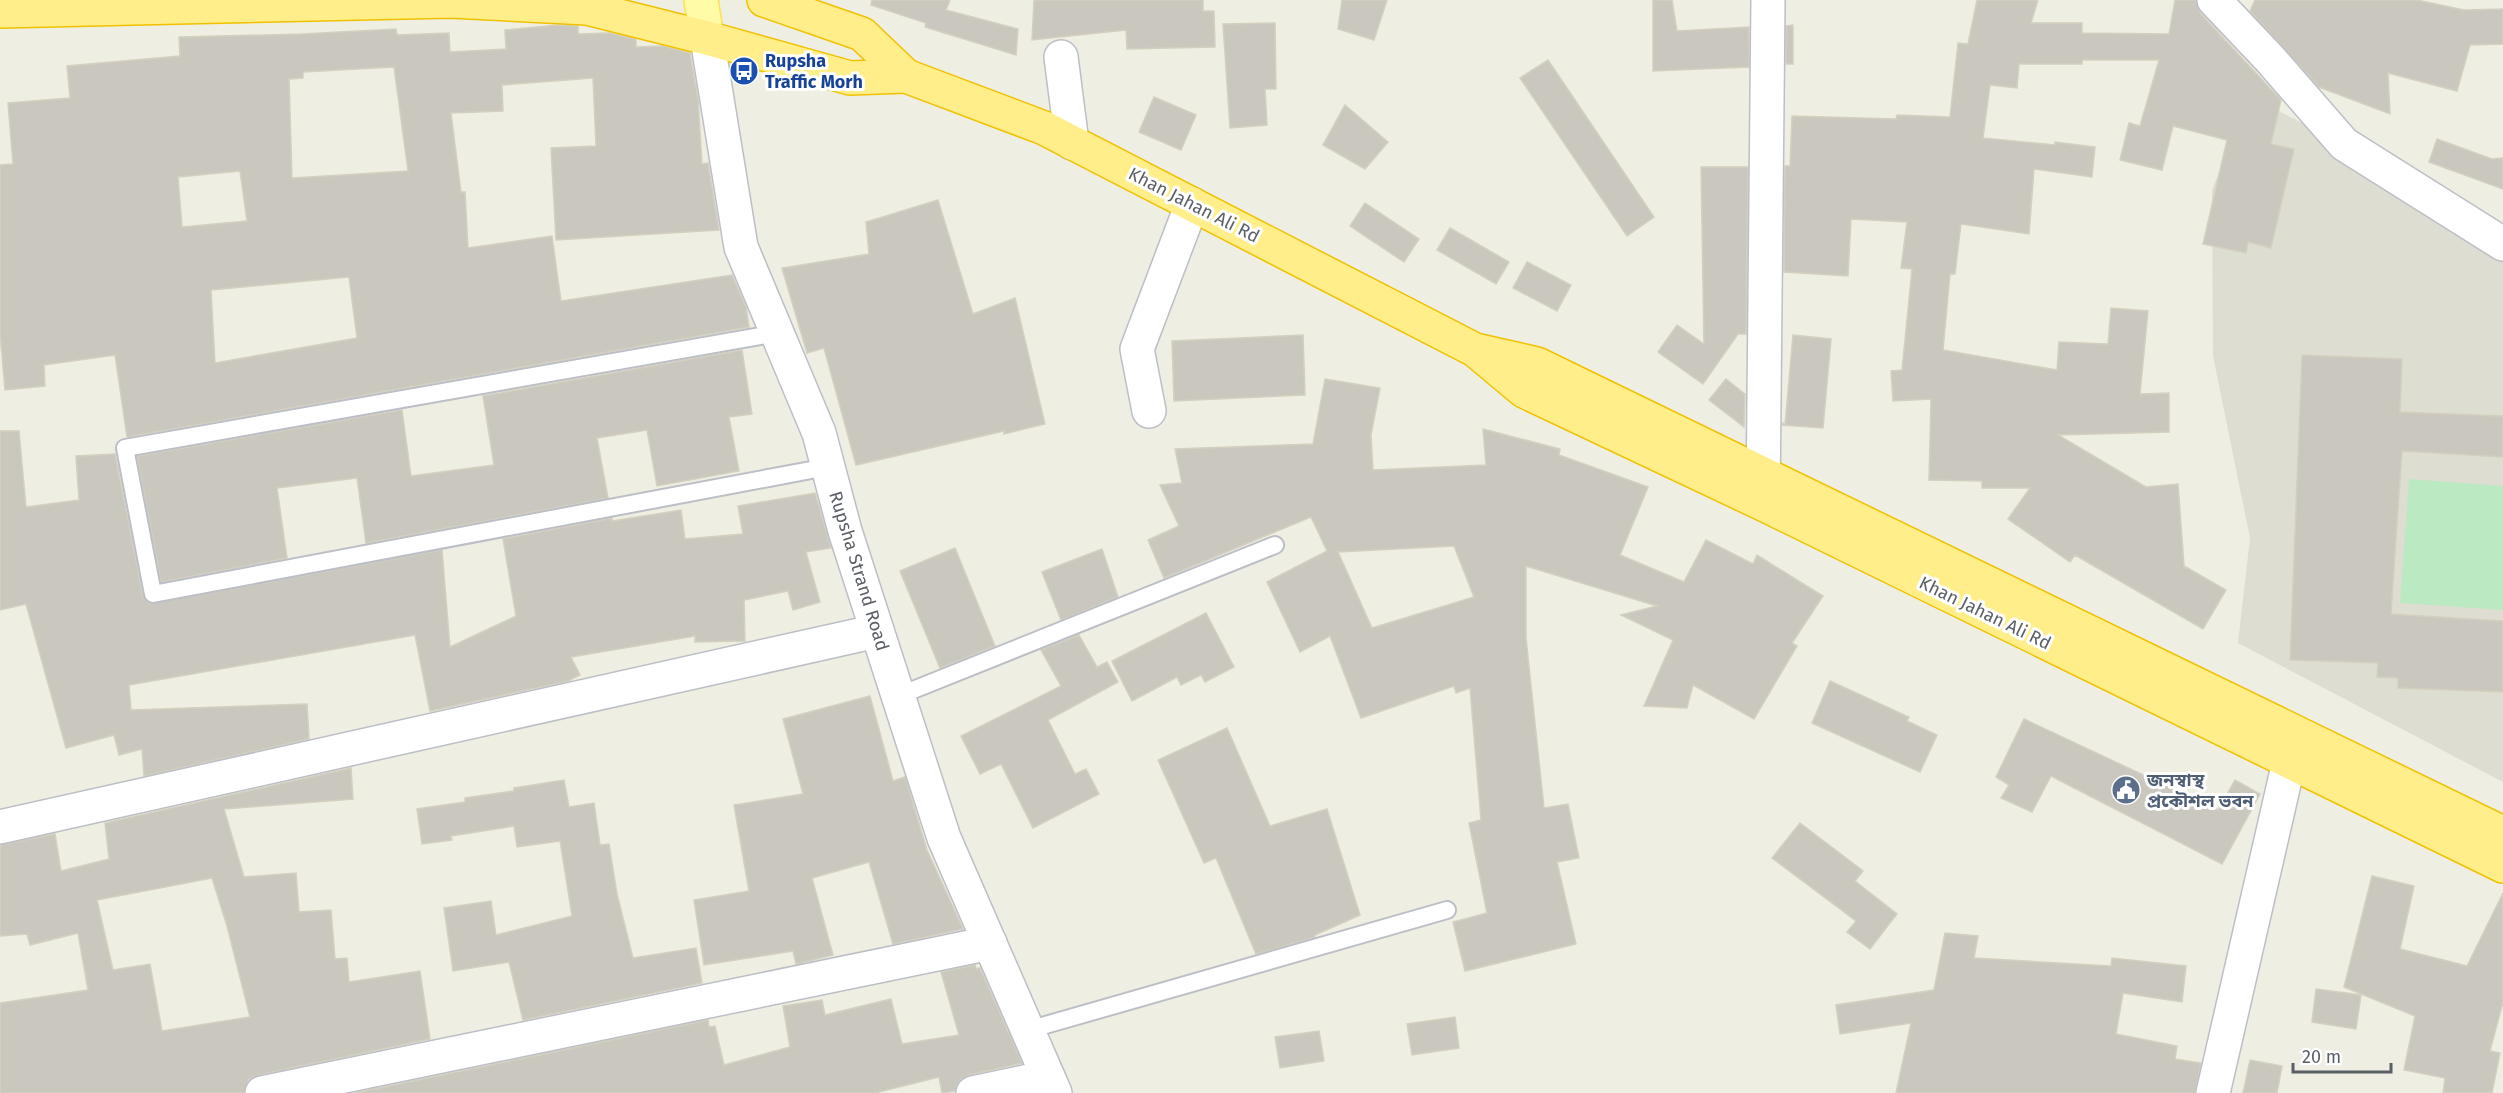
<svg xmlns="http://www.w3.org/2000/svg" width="2503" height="1093" font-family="'Fira Sans','Noto Sans Bengali',sans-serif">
<rect width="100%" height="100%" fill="#efeee2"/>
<path fill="#deddd1" d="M 2249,96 L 2344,144 L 2503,244 L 2503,782 L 2238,643 L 2250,538 L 2213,356 L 2212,190 Z"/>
<path fill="#bbe9c1" d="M 2409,479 L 2503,486 L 2503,610 L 2400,603 Z"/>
<g fill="#cac7bf" stroke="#d4d0c0" stroke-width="1.5" fill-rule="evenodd">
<path d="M 872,0 L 950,0 L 946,10 L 1018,29 L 1016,55 L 925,27 L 926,23 L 871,5 Z"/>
<path d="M 1034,0 L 1203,0 L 1203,11 L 1214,11 L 1215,47 L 1127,49 L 1126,30 L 1032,40 Z"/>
<path d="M 1342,0 L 1387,0 L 1374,40 L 1338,29 Z"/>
<path d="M 1653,0 L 1672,0 L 1677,31 L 1749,27 L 1749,67 L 1653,71 Z"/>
<path d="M 1977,0 L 2038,0 L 2031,23 L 2082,23 L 2082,33 L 2169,34 L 2175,0 L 2196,0 L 2200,13 L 2281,100 L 2271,144 L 2294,149 L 2271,248 L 2248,242 L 2246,253 L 2203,244 L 2227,140 L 2173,126 L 2162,170 L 2120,160 L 2129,123 L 2140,126 L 2159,60 L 2082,60 L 2082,64 L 2019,64 L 2017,88 L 1990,85 L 1983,138 L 2055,145 L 2055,142 L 2095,147 L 2092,177 L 2034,169 L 2029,234 L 1961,224 L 1955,274 L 1950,274 L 1943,350 L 2057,370 L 2059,342 L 2108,344 L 2111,308 L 2148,311 L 2140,394 L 2169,393 L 2169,432 L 2058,435 L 2146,487 L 2178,484 L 2184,566 L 2226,590 L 2203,629 L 2075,555 L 2070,562 L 2008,519 L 2030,488 L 1982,488 L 1982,481 L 1929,480 L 1931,399 L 1893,401 L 1891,371 L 1902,370 L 1912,269 L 1901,268 L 1907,222 L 1851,219 L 1848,276 L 1784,272 L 1785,166 L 1790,166 L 1792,116 L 1896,119 L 1897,115 L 1950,117 L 1958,43 L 1968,44 Z"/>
<path d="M 2255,0 L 2417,0 L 2464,10 L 2503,9 L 2503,44 L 2470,45 L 2457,91 L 2388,73 L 2390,114 L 2319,87 L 2250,11 Z"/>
<path d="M 1275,23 L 1276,89 L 1265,89 L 1267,125 L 1230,128 L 1223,24 Z"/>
<path d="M 558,25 L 578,26 L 578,34 L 609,33 L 636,39 L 636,47 L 663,46 L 690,53 L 698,99 L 702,164 L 708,163 L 719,230 L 556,240 L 551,148 L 596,146 L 593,78 L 502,85 L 503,111 L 451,113 L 461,192 L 465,192 L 468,248 L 552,236 L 561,301 L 732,275 L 746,307 L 749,327 L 127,437 L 115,355 L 44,365 L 45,386 L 5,390 L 0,333 L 0,165 L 13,164 L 8,103 L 70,98 L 67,66 L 180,56 L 179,37 L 301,34 L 396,29 L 397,35 L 449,33 L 450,52 L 506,49 L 505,30 ZM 394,67 L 408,171 L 292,178 L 289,79 L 303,78 L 303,72 ZM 240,171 L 247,221 L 182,227 L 178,177 ZM 349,277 L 357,338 L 215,363 L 211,290 Z"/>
<path d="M 1793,25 L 1793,64 L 1786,64 L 1786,26 Z"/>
<path d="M 1548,60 L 1654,217 L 1627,236 L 1520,78 Z"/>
<path d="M 1154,97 L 1196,115 L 1181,150 L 1139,132 Z"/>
<path d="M 1345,105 L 1388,142 L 1365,169 L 1323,145 Z"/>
<path d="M 2437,139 L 2492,159 L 2503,158 L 2503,189 L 2429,162 Z"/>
<path d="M 1701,167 L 1748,167 L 1746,334 L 1738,334 L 1703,384 L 1658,352 L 1677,325 L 1704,344 Z"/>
<path d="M 938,200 L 973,314 L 1015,298 L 1045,424 L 1004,434 L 1004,431 L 856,465 L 824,348 L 807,353 L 782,268 L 869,254 L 866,222 Z"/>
<path d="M 1365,203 L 1419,239 L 1404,262 L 1350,226 Z"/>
<path d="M 1450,228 L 1509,262 L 1496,284 L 1437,250 Z"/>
<path d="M 1527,262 L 1571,285 L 1557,311 L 1513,288 Z"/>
<path d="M 1303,335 L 1305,395 L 1174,401 L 1172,341 Z"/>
<path d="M 1793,335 L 1831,339 L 1823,428 L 1782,425 L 1783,423 L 1785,425 Z"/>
<path d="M 742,350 L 752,414 L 729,417 L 739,471 L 657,486 L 647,430 L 597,438 L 608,498 L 366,543 L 357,478 L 277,488 L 287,558 L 161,582 L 137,456 L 402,410 L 411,476 L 494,465 L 483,396 Z"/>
<path d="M 2302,355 L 2402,359 L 2400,412 L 2503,416 L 2503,457 L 2402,451 L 2391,614 L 2503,621 L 2503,692 L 2398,688 L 2398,678 L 2377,677 L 2378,663 L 2290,660 Z"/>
<path d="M 1325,379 L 1380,388 L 1371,435 L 1373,470 L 1486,465 L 1483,429 L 1560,449 L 1559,455 L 1648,487 L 1620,555 L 1684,582 L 1706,540 L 1753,564 L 1757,555 L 1823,596 L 1792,643 L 1797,646 L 1754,719 L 1693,685 L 1687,708 L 1644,706 L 1673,640 L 1621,615 L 1657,606 L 1526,566 L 1526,638 L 1544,808 L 1568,804 L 1579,858 L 1557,862 L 1576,944 L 1465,971 L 1453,922 L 1487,913 L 1469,823 L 1481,820 L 1470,688 L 1456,693 L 1454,686 L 1361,718 L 1330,636 L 1300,652 L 1267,582 L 1327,551 L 1311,517 L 1164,578 L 1148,540 L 1179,526 L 1160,485 L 1182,483 L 1175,449 L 1313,444 ZM 1454,546 L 1474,597 L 1372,628 L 1338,552 Z"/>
<path d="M 1726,379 L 1745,394 L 1744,427 L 1709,400 Z"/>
<path d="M 0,431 L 19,431 L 26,507 L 79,500 L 76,456 L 115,454 L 143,596 L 149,604 L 442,550 L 450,647 L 516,616 L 503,539 L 612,518 L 612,521 L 681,510 L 685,539 L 743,534 L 738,506 L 815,493 L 831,548 L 806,552 L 820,602 L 793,610 L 788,591 L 744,600 L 745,641 L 695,642 L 695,636 L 571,657 L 580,675 L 568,681 L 430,711 L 415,635 L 129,685 L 131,710 L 307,704 L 309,739 L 144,776 L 142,749 L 119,755 L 114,735 L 66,748 L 26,604 L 0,610 Z"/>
<path d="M 955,548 L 995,646 L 940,668 L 900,571 Z"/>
<path d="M 1102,549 L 1118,597 L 1061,620 L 1042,572 Z"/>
<path d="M 1206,613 L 1234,667 L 1205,682 L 1201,675 L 1181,685 L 1177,677 L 1132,701 L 1112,661 Z"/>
<path d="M 1079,635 L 1097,667 L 1107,662 L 1118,682 L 1048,720 L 1075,774 L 1086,769 L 1099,794 L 1033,828 L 1001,764 L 980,774 L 961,736 L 1061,686 L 1041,650 Z"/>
<path d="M 1830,681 L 1909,717 L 1907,721 L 1937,735 L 1920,772 L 1812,723 Z"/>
<path d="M 870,696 L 893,781 L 905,777 L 927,850 L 963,929 L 893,944 L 869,862 L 812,878 L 833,955 L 796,964 L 793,951 L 704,965 L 694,900 L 749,891 L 734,805 L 803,794 L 783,719 Z"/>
<path d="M 2024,719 L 2218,810 L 2235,780 L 2260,794 L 2222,864 L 2051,776 L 2032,812 L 2001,798 L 2009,785 L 1996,777 Z"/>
<path d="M 1227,728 L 1270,826 L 1327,809 L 1360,915 L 1315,935 L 1315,937 L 1256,954 L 1216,858 L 1204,863 L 1158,760 Z"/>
<path d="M 351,768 L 353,799 L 224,809 L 244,877 L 296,873 L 299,912 L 331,910 L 335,959 L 347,958 L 349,982 L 420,971 L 430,1039 L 258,1075 L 249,1079 L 244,1093 L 0,1093 L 0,1003 L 88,990 L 78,933 L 30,945 L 27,934 L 0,936 L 0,845 L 55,834 L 61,871 L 109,859 L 105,823 ZM 212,878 L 227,926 L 250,1017 L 162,1031 L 150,964 L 113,970 L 97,900 Z"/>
<path d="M 564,780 L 569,807 L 594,803 L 600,845 L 609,844 L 617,894 L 633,958 L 696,948 L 702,983 L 523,1020 L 509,962 L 453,971 L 444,908 L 491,901 L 496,935 L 572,916 L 560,841 L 517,847 L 514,826 L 451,836 L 452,840 L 422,844 L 417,809 L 465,802 L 465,798 L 514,791 L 514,788 Z"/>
<path d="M 1800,823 L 1863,871 L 1855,881 L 1897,914 L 1870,949 L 1847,932 L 1856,921 L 1772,858 Z"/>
<path d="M 2372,876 L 2414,886 L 2400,949 L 2467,966 L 2503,893 L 2503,1002 L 2490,1051 L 2500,1053 L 2492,1093 L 2443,1093 L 2445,1078 L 2404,1070 L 2415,1016 L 2344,987 Z"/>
<path d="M 1945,933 L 1978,936 L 1974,958 L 2111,966 L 2112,958 L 2186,966 L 2182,1002 L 2123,993 L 2116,1034 L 2177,1046 L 2175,1059 L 2201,1063 L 2195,1093 L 1896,1093 L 1911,1023 L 1840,1034 L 1836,1005 L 1934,990 Z"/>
<path d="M 975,965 L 976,969 L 980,968 L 1022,1063 L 969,1075 L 960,1080 L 955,1091 L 942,1093 L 939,1077 L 875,1093 L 355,1093 L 708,1020 L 709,1027 L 715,1026 L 724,1065 L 790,1047 L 783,1006 L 822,1000 L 825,1015 L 891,999 L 902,1044 L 959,1035 L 941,972 Z"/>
<path d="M 2316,989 L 2361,995 L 2356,1029 L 2312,1022 Z"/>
<path d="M 1455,1017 L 1459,1048 L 1412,1055 L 1407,1024 Z"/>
<path d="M 1319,1031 L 1324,1061 L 1280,1068 L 1275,1037 Z"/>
<path d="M 2250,1060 L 2282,1066 L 2277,1093 L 2243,1093 Z"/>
</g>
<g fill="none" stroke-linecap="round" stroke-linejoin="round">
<g stroke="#bcbfc5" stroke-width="20">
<g id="lane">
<path d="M 777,333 L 125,448 L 153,594 L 827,467"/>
<path d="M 898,696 L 1275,545"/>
<path d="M 1028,1030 L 1447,910"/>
</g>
</g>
<g stroke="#bcbfc5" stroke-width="36">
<g id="street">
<path d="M 2214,0 L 2270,59 L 2344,144 L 2503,244"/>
<path d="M 1061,57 L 1072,143"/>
<path d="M 1149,411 L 1137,349 L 1192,204"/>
<path d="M 1763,499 L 1768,0"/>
<path d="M 0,827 L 877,631"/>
<path d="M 262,1093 L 990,943"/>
<path d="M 973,1093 L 1048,1077"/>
<path d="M 2213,1093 L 2289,762"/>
</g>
</g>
<g stroke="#bdbfc7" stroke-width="36">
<path id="secondary" d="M 707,38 L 741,247 L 819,433 L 845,531 L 944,838 L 1055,1093"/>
</g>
<g stroke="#ffe14b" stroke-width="36">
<path id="primary" d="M 701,0 L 707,38"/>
</g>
<g stroke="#f1c100" stroke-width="36">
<g id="highway">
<path d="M 764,0 L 862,34 L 906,76"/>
<path d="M 0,11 L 450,1 L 587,8 L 707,38 L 850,78 L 906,76 L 1044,128 L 1475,350 L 1524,391 L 1763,504 L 2503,866"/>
<path d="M 1480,351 L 1537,364 L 2503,833"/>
</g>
</g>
<use href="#lane" stroke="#fff" stroke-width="16"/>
<use href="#street" stroke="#fff" stroke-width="33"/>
<use href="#secondary" stroke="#fff" stroke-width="33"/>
<use href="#primary" stroke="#fffba7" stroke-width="33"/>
<use href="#highway" stroke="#ffee89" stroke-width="33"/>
</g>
<defs>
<g id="bus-disc" transform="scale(1.5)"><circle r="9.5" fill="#1a4fb4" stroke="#fff"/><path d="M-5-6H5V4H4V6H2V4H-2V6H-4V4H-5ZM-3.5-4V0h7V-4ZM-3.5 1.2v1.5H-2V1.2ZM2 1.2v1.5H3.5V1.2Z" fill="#fff"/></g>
<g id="civic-disc" transform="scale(1.5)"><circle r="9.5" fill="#5c6f8a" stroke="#fff"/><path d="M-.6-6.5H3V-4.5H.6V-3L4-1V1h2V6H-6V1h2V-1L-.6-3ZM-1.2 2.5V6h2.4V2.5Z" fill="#fff"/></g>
</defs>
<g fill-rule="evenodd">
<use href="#bus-disc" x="744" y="71"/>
<use href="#civic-disc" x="2126" y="790"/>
</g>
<g text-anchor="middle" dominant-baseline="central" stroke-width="6" stroke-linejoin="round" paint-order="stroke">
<g font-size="18" font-weight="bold" fill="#164399" stroke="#fff" text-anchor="start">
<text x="765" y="61">Rupsha<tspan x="765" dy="21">Traffic Morh</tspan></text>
</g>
<g font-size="18" fill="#5a5e65" stroke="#fff">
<text transform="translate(1194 205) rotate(27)">Khan Jahan Ali Rd</text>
<text transform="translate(859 571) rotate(73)">Rupsha Strand Road</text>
<text transform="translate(1985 613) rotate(26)">Khan Jahan Ali Rd</text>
</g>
<g font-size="18" font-weight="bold" fill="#4e5e75" stroke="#fff" text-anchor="start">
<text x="2147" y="780">জনস্বাস্থ<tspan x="2147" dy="21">প্রকৌশল ভবন</tspan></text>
</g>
</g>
<path d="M2293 1063v9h98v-9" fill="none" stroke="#5a5e65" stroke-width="3"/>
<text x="2302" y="1063" font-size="18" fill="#5a5e65" stroke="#ffffff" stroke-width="4.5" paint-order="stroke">20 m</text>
</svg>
